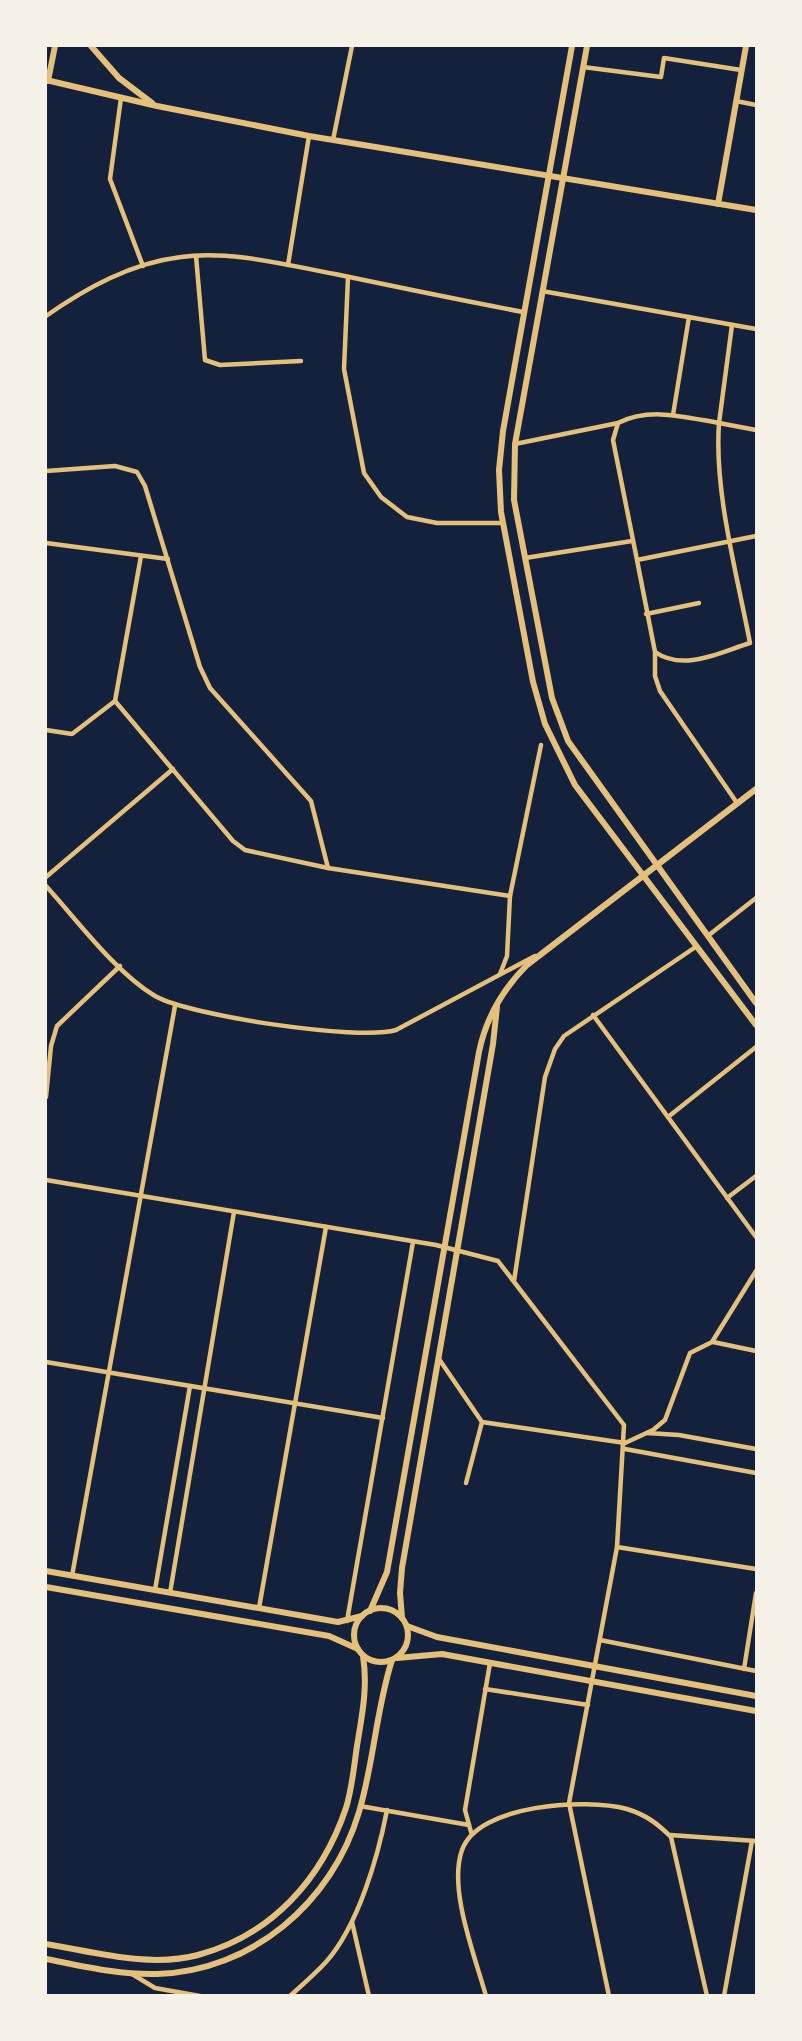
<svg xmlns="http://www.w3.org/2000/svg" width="802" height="2041" font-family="Commissioner,sans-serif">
<rect width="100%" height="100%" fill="#14213d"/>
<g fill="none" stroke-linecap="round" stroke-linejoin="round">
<g stroke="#e5c07b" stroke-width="4.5">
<path d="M 583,67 L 661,77 L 664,58 L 741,70"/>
<path d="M 121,98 L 110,179 L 143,266"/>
<path d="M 736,101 L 756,105"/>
<path d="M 333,140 L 352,46"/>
<path d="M 196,256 L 205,360 L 220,365 L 301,361"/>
<path d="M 288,265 L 309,136"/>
<path d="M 348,277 L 344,369 L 364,473 L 381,497 L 407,517 L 437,523 L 503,523"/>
<path d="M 542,291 L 756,329"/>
<path d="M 46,316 C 86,288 131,263 181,257 C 230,250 286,265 335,274 C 397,287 460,300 523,312"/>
<path d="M 732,325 L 719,423 L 756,430"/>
<path d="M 673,415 L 689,317"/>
<path d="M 515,444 L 618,423"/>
<path d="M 46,471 L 115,466 L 137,472 L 145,486 L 200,667 L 210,688 L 311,801 L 328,868"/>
<path d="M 46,543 L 168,559"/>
<path d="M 525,558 L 632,541"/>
<path d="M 637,560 L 613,440 L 618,423 C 650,407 684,417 719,423 C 714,492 737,574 750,643 C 720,652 684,672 655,652 L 637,560 L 756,536"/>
<path d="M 646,614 L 699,603"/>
<path d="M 655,653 L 655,676 L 660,691 L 737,803"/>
<path d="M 115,701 L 233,841 L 245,850 L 328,868 L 510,896"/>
<path d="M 115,701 L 141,556"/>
<path d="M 46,730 L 72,734 L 115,701"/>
<path d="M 46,877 L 173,769"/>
<path d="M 46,886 C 77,920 116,973 155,996 C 190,1016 359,1041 396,1030 L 535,956"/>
<path d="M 709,935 L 756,898"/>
<path d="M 500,974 L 507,956 L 510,896 L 541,745"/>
<path d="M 593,1015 L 756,1237"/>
<path d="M 46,1097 L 51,1046 L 57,1026 L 120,966"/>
<path d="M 668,1117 L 756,1047"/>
<path d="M 46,1180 L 436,1245 L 498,1261 L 624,1425 L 617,1547 L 569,1803 L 609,1996"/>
<path d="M 727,1198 L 756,1176"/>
<path d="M 514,1281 L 545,1077 L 555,1049 L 564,1036 L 697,946"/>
<path d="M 713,1342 L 756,1351"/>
<path d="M 439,1359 L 482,1422 L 466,1483"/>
<path d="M 46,1362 L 383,1418"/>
<path d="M 482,1422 L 625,1443"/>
<path d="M 647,1433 L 679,1435 L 756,1449"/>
<path d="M 625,1443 L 653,1430 L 665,1420 L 690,1353 L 712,1342 L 756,1271"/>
<path d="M 625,1449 L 756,1473"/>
<path d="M 617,1547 L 756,1569"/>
<path d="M 72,1576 L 175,1006"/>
<path d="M 155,1590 L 190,1386"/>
<path d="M 170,1593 L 234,1212"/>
<path d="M 259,1608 L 326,1227"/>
<path d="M 347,1621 L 413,1242"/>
<path d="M 600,1640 L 756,1671"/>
<path d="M 744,1669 L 756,1593"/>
<path d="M 485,1689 L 588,1705"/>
<path d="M 360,1806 L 469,1825"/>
<path d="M 471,1832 L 465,1810 L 490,1663"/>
<path d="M 670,1835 L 756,1841"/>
<path d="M 352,1922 L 369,1996"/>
<path d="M 132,1974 L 155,1988 L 200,1996"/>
<path d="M 290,1996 C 302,1985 315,1974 326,1962 C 358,1926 378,1857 387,1810"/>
<path d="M 486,1996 C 475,1956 448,1889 462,1850 C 478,1804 586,1798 627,1809 C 646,1815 657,1823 671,1837 L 707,1996"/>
<path d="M 724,1996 L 752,1841"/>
</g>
<g stroke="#e5c07b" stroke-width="6">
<path d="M 91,46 L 119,78 L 152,103"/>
<path d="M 46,80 L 157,106 L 309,136 L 756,210"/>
<path d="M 48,81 L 55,46"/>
<path d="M 718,204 L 746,46"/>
<path d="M 46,1571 L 338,1622 L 362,1616"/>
<path d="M 46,1587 L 329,1636 L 358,1649"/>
<path d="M 370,1611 L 387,1572 L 479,1052 C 486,1018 503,989 527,965 L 756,789"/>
<path d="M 402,1618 L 400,1593 L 402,1568 L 493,1044 L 497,1007"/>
<path d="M 407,1626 L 437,1637 L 756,1696"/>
<path d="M 397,1658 L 442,1654 L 756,1711"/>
</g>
<g stroke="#e5c07b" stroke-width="6">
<path d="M 572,46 L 503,431 L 499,470 L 501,512 L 533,682 L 545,724 L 575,785 L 756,1025"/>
<path d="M 587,46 L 515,444 L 514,500 L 552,698 L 568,741 L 756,1003"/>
<circle cx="381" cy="1635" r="27"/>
<path d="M 46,1944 C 95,1952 149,1968 198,1955 C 272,1935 322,1879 346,1808 C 352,1789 354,1766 357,1746 C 362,1715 368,1687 363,1656"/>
<path d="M 46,1959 C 82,1966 119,1975 157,1974 C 252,1971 332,1903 359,1812 C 374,1762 376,1710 392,1660"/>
</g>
</g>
<rect width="802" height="2041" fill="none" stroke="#f6f1e7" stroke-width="94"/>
</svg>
